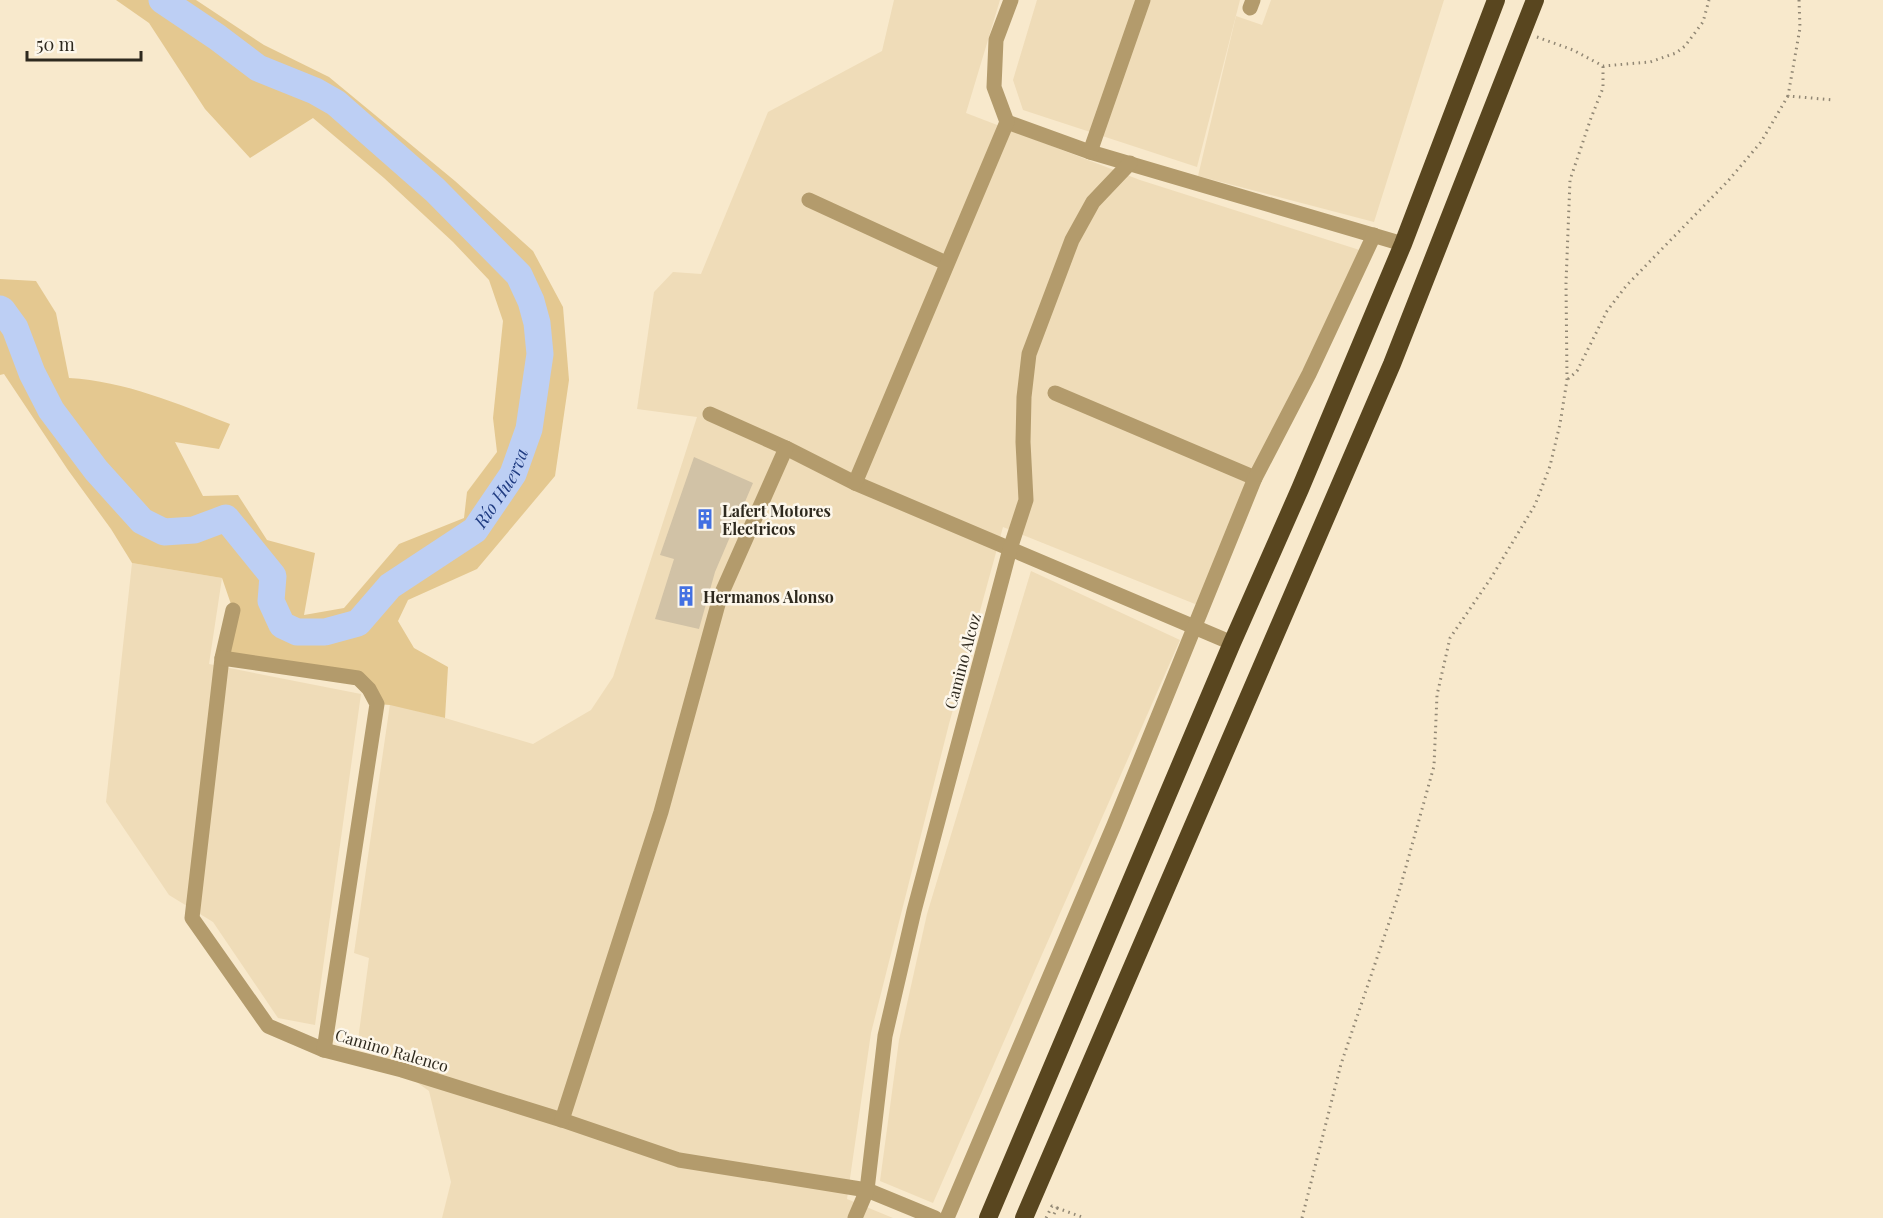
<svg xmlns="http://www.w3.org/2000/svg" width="1883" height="1218" font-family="'Playfair Display',serif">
<rect width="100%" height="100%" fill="#f8e9cc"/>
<g fill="#efdcb8">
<path d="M 894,0 L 1000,0 L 966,113 L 1140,180 L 1369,253 L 1200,606 L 1003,527 L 949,724 L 871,1033 L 847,1199 L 893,1218 L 442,1218 L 451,1182 L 429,1091 L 358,1040 L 369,958 L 354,953 L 390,704 L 445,718 L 533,744 L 591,710 L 613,677 L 697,417 L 637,409 L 654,292 L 673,272 L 701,274 L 768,112 L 882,51 Z"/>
<path d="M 1037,0 L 1240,0 L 1197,167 L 1023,110 L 1013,80 Z"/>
<path d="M 1271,0 L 1444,0 L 1374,222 L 1198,176 L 1236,16 L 1262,25 Z"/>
<path d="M 132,563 L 222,578 L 209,664 L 361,694 L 315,1025 L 278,1018 L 213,922 L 169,895 L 106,802 Z"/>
<path d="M 1031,571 L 1180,640 L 933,1203 L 880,1181 L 899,1040 L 927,914 Z"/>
</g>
<path fill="#e4c890" d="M 116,0 L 196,0 L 264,45 L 329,77 L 455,181 L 533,251 L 563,307 L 569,380 L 555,476 L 477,569 L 408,600 L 398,621 L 414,648 L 448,667 L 445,718 L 390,705 L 377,704 L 358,678 L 222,658 L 233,610 L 222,578 L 132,563 L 111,529 L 68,470 L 4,374 L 0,375 L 0,279 L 36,281 L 56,313 L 69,378 C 125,381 178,404 230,424 L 219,449 L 175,442 L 203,496 L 238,495 L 267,540 L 315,553 L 304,615 L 344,608 L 399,544 L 464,518 L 467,492 L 497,452 L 493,418 L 503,321 L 489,280 L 453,242 L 384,178 L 313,118 L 250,158 L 205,109 L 149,23 Z"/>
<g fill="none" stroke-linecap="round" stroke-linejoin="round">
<path stroke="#bdcff4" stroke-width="27" id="s1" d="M 0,309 L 2,310 L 15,328 L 32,373 L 51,410 L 96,470 L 142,521 L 164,532 L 194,530 L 226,518 L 273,576 L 271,601 L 282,625 L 297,632 L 325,632 L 358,623 L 390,586 L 475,530 L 513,474 L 529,429 L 540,354 L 537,323 L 531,301 L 519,275 L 435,190 L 336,103 L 315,91 L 258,68 L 217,37 L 162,0"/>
</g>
<path fill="#d1c2a6" d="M 694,457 L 753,483 L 715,572 L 699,629 L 655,619 L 674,559 L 660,555 Z"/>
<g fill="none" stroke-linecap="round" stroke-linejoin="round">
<g stroke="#918774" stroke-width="3" stroke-dasharray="1.5 4.5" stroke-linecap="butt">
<path d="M 1799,0 L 1800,28 L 1788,96 L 1834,100"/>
<path d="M 1537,37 L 1573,50 L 1603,66 L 1650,62 L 1676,53 L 1685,46 L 1703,22 L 1709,0"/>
<path d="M 1568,379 L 1577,371 L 1607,311 L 1626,286 L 1728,181 L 1761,142 L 1788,96"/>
<path d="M 1057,1208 L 1085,1218"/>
<path d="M 1046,1218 L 1052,1206 L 1057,1208 L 1052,1218"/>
<path d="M 1302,1218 L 1341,1064 L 1397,899 L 1434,766 L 1437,695 L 1450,638 L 1491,578 L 1535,505 L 1550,466 L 1560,424 L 1567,380 L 1566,283 L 1570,180 L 1591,118 L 1603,88 L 1603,66"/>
</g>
<g stroke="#b39b6c" stroke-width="15">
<path d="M 1250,8 L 1253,0"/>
<path d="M 1007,122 L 1090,152 L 1403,244"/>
<path d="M 1090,152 L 1143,0"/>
<path d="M 809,200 L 946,263"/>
<path d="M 1055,393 L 1255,478"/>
<path d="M 710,414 L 786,448 L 855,483 L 1232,643"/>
<path d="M 855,483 L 1007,122 L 994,87 L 996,40 L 1011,0"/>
<path d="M 233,610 L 222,658 L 192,918 L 268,1026 L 324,1050 L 402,1070 L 562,1120 L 679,1160 L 867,1190 L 935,1218"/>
<path d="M 222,658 L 358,678 L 369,689 L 377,704 L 324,1050"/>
<path d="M 562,1120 L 661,812 L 720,597 L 786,448"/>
<path d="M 855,1218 L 867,1190 L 885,1036 L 914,911 L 1010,549 L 1026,500 L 1023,442 L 1024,397 L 1029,354 L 1072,240 L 1093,202 L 1130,163"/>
<path d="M 947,1218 L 1114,825 L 1255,478 L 1309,374 L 1374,235"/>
</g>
<g stroke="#59461f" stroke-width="18">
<path d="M 988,1218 L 1232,643 L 1300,489 L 1403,244 L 1496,0"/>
<path d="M 1024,1218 L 1392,364 L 1535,0"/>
</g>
</g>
<defs>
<g id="building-bare" transform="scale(1.62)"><path d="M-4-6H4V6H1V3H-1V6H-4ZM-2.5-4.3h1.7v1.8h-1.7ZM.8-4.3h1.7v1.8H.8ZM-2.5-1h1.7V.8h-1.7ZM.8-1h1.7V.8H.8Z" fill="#4370e2" stroke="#fdf7eb" stroke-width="2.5" paint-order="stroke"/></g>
</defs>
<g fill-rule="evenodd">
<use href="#building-bare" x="705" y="519"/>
<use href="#building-bare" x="686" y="596"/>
</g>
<g text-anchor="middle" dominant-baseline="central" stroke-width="5" stroke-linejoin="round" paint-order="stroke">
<g font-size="16" font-weight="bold" fill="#2e291e" stroke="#fdf7eb" text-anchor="start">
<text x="722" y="510">Lafert Motores<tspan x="722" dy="18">Electricos</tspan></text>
<text x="703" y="596">Hermanos Alonso</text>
</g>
<g font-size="16" fill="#2e291e" stroke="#fdf7eb">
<text transform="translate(962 661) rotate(-75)">Camino Alcoz</text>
<text transform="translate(392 1050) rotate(16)">Camino Ralenco</text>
</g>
<g font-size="18" font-style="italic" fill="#203c82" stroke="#fdf7eb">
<text stroke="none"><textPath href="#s1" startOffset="752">Río Huerva</textPath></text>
</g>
</g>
<path d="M27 51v9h114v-9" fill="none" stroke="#2e291e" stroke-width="3"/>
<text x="36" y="51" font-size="18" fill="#2e291e" stroke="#fdf7eb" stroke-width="4.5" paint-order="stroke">50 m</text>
</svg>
